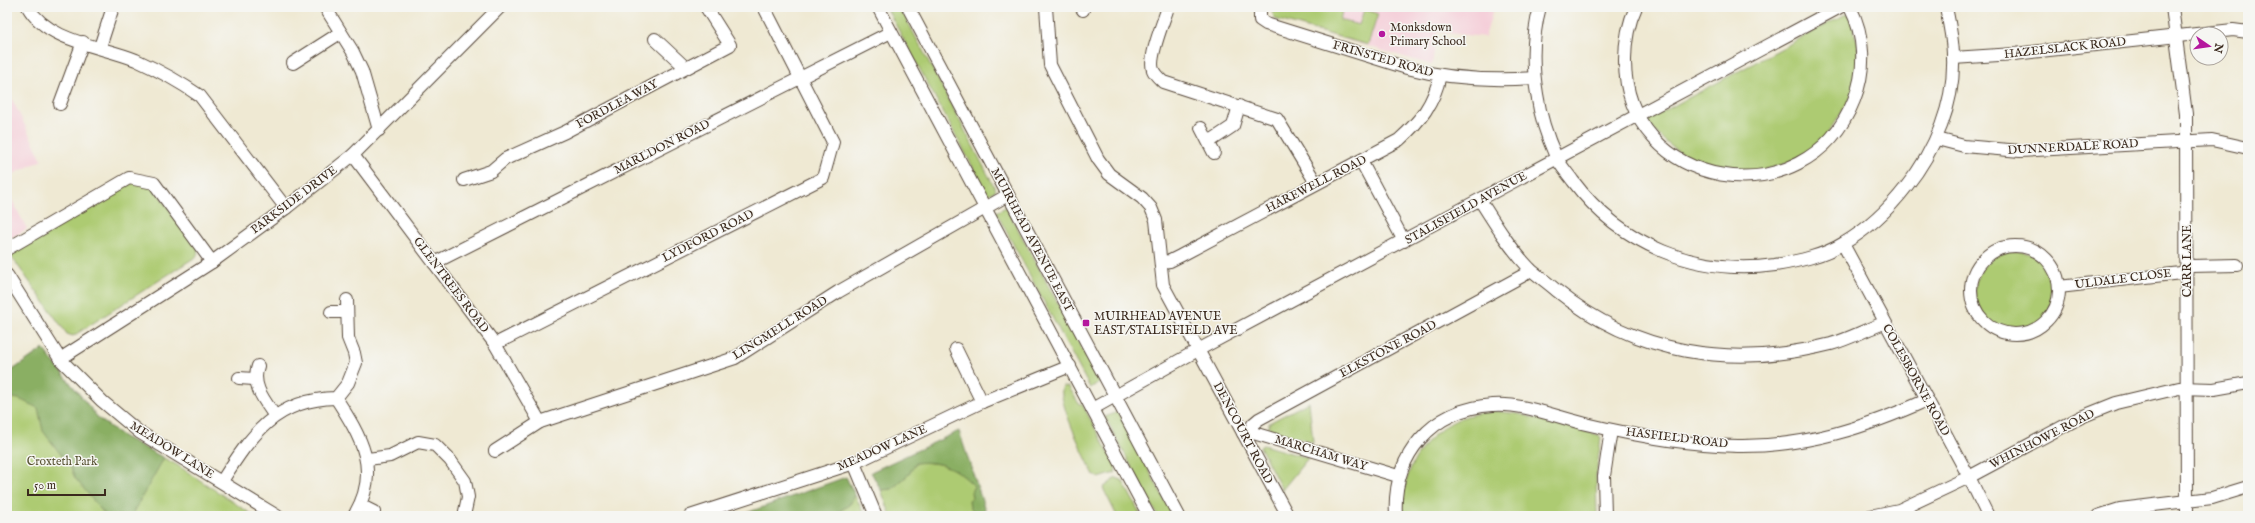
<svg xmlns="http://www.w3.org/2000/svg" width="2255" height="523" font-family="'IM FELL English',serif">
<rect width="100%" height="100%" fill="#f6f6f2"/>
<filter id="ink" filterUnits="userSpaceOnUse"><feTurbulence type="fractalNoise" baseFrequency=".025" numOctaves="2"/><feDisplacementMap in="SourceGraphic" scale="8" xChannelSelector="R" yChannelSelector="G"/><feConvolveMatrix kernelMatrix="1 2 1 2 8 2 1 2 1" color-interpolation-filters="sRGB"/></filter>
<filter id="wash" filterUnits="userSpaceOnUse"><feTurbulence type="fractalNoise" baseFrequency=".012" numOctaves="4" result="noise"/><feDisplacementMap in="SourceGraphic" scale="16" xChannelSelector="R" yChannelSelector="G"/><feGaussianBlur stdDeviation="0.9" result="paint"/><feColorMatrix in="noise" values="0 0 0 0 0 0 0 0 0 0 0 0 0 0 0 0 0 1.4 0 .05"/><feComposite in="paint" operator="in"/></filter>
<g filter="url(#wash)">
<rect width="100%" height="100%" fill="#efe9d3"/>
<g fill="#f5cfd9">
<path d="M 1270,7 L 1494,7 L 1485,37 L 1437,32 L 1432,65 L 1275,19 Z"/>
<path d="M 7,89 L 42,160 L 7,177 Z"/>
<path d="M 7,190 L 27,229 L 7,240 Z"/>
</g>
<g fill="#adcb72" stroke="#747a48">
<path d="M 886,7 L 900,7 L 996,190 L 988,195 Z"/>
<path d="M 1270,7 L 1343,7 L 1340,20 L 1359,25 L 1364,9 L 1378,14 L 1368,45 L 1275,19 Z"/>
<path d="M 1846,14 L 1849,14 C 1855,31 1860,49 1858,68 C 1856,89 1847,106 1835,122 C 1830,129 1825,139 1818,144 C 1766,188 1690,177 1649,124 L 1649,119 Z"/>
<path d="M 132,181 L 152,185 L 198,249 L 197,256 L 73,336 L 67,334 L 11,256 L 12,251 Z"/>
<path d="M 1006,207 L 1100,382 L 1090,388 L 996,212 Z"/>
<circle cx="2015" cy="291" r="40"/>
<path d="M 43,349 L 99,419 L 124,437 L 177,465 L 254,516 L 7,516 L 7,374 Z"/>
<path d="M 1063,386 L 1069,387 L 1079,404 L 1082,404 L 1116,467 L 1115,473 L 1099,478 L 1094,475 C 1087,460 1055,399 1063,386 Z"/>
<path d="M 1309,402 L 1313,442 L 1269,429 L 1269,423 Z"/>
<path d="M 1495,411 L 1519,414 L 1599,435 L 1601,438 L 1596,476 L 1597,516 L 1403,516 C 1399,476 1422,435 1459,419 C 1470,414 1482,413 1495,411 Z"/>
<path d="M 1118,412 L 1173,516 L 1158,516 L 1105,417 Z"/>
<path d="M 1263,445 L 1308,458 L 1282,490 L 1260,447 Z"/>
<path d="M 921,462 C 947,464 957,467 974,486 C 973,495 975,507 971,515 L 891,516 L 881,490 L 892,489 L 909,474 L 916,463 Z"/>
<path d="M 1116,478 L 1122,480 L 1141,515 L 1137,513 L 1134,516 L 1117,516 L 1103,488 Z"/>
<path d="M 855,495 L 865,516 L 833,516 L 850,504 Z"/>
</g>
<g fill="#8aaf64" stroke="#626c41">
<path d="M 43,349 L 99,419 L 124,437 L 164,458 L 131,516 L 106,516 L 75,478 L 71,468 L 43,431 L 38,408 L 19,399 L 7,397 L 7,374 Z"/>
<path d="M 959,431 L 987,516 L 969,516 L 973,511 L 970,508 L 969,500 L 972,498 L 971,492 L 974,486 C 958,469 940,460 916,463 L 909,474 L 892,489 L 881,490 L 871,472 Z"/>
<path d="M 846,477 L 855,495 L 850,504 L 833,516 L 738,516 Z"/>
</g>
</g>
<g filter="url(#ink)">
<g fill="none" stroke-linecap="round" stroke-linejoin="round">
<g stroke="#564739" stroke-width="14">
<g id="minor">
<path d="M 28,7 C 48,42 102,46 136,60 C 158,70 180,82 200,96 L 286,208"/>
<path d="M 325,7 L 353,52 L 362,71 L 379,130"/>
<path d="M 878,7 L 1149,516"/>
<path d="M 908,7 L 1179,516"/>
<path d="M 1046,7 L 1050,65 L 1098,159 L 1109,174 L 1142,198 L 1151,208 L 1156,220 L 1163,285 L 1288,516"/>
<path d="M 1081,7 L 1083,10"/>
<path d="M 1168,7 C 1164,21 1148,57 1153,70 C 1155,75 1159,78 1163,82 L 1277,119 L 1316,183"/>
<path d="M 1260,7 L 1260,20 L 1266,24 L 1407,68 C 1449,79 1491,81 1534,78"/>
<path d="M 1540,7 C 1532,36 1532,65 1537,94 C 1540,115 1547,137 1556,157 C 1560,165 1568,174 1573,181 C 1621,245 1697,276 1775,265 C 1799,261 1823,256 1844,243 C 1868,229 1889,209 1906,187 C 1935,151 1955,103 1953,56 C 1953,40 1949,23 1946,7"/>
<path d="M 1636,7 C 1628,24 1625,41 1625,60 C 1624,190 1806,222 1854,100 C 1866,70 1865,36 1850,7"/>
<path d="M 2172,7 L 2186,114 L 2187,516"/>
<path d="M 655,39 L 686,68"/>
<path d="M 100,47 L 113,7"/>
<path d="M 1953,58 L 2014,54 L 2233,30 L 2248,32"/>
<path d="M 293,63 L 340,33"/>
<path d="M 60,104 L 83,42"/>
<path d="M 1201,128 L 1214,153"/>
<path d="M 1937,139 L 1964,146 L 2020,151 L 2212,140 L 2248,148"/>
<path d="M 1209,142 L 1233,126 L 1239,106"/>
<path d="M 353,155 L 495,344 L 540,422"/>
<path d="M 1361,161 L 1404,241"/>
<path d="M 464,180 L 491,171 L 505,159 L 565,132 L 730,45 L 706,7"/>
<path d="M 1480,200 C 1495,224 1510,248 1530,269 C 1538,276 1548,283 1556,290 C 1636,355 1732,369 1831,344 C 1849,339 1867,329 1884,323"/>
<path d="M 1843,244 L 1969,477 L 1988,516"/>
<circle cx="2015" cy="290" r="44"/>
<path d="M 7,249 L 129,178 L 154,183 L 212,262"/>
<path d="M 1161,262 L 1170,261 L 1180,256 L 1399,140 C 1420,121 1434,104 1440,75"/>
<path d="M 434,263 L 891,32"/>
<path d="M 7,275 L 60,359 L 102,401 L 139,432 L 277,516"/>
<path d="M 2059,287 L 2181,273 L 2191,266 L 2237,265"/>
<path d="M 331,312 L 347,312"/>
<path d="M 495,344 L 823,178 L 833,142 L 764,7"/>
<path d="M 956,349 L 982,402"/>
<path d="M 60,359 L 212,262 L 286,208 L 353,155 L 500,7"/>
<path d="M 258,366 C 251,385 264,400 275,416"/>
<path d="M 239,378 L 254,379"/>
<path d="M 336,398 C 361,437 381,470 355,514"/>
<path d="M 1092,409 L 1198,350 L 1840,7"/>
<path d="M 1250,432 L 1253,424 L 1259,419 L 1524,275 L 1530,269"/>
<path d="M 1243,433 L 1250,432 L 1398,476"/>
<path d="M 495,451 L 540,422 L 735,358 L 838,292 L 1008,195"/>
<path d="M 368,459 L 390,456 L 418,442 L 435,445 L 450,460 L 465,481 L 468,497 L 464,516"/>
<path d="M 854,463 L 876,516"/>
<path d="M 222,481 C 251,435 276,399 336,398 L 348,383 L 356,363 L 354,353 L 348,338 L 347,300"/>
<path d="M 360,505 L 374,512"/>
<path d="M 690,516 L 854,463 L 982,402 L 1070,366"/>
<path d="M 1396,516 C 1392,455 1432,409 1493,405 C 1523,403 1557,417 1586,424 C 1636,436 1687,445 1738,446 C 1806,447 1867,427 1927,400"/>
<path d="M 1605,516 L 1604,476 L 1611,430"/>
<path d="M 1870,516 L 1899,510 L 1969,477 L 2081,417 L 2116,403 L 2179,388 L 2214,389 L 2248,383"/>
<path d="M 2098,516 L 2120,509 L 2212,498 L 2248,487"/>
</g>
</g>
<use href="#minor" stroke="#fff" stroke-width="12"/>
</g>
</g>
<g fill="#b5179e" stroke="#f6f6f2" stroke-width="1.5">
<circle cx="1382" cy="34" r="4"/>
<rect x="1082" y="319" width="8" height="8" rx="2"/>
</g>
<g text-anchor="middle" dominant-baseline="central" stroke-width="3" stroke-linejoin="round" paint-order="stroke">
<g font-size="12" fill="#3b2a1e" stroke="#f6f6f2" text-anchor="start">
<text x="1390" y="27">Monksdown<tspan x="1390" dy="14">Primary School</tspan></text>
<text x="1094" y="316">MUIRHEAD AVENUE<tspan x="1094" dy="14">EAST/STALISFIELD AVE</tspan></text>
</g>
<g font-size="12" fill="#3b2a1e" stroke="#f6f6f2">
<text transform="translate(2065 48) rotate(-6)">HAZELSLACK ROAD</text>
<text transform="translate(1383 59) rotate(16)">FRINSTED ROAD</text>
<text transform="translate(617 104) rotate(-28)">FORDLEA WAY</text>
<text transform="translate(662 147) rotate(-27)">MARLDON ROAD</text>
<text transform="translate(2073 147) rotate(-3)">DUNNERDALE ROAD</text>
<text transform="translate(1316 184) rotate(-27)">HAREWELL ROAD</text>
<text transform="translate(294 200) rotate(-37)">PARKSIDE DRIVE</text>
<text transform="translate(1466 208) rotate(-29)">STALISFIELD AVENUE</text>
<text transform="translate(708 236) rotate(-27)">LYDFORD ROAD</text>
<text transform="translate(1032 240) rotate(62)">MUIRHEAD AVENUE EAST</text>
<text transform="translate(2187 261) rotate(-90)">CARR LANE</text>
<text transform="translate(2123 279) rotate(-7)">ULDALE CLOSE</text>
<text transform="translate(451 285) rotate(53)">GLENTREES ROAD</text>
<text transform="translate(780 328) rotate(-32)">LINGMELL ROAD</text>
<text transform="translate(1388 349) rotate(-28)">ELKSTONE ROAD</text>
<text transform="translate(1916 380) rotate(61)">COLESBORNE ROAD</text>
<text transform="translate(1243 433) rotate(62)">DENCOURT ROAD</text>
<text transform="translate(1677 438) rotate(7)">HASFIELD ROAD</text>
<text transform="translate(2042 439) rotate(-27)">WHINHOWE ROAD</text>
<text transform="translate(882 448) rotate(-24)">MEADOW LANE</text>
<text transform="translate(172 450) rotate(32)">MEADOW LANE</text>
<text transform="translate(1321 453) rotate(17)">MARCHAM WAY</text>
</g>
<g font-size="12" fill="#585233" stroke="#f6f6f2">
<text x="62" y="461">Croxteth Park</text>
</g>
</g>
<rect width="2255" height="523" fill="none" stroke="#f6f6f2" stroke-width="24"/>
<g transform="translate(2209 46) rotate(103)"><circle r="19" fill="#f6f6f2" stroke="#aba49d"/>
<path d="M0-3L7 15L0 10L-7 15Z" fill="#b5179e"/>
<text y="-6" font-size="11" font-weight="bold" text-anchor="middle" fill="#3b2a1e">N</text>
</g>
<path d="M28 489v6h77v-6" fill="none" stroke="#3b2a1e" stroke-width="2"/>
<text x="34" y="489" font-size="12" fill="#3b2a1e" stroke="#f6f6f2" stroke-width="3" paint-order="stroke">50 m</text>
</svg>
